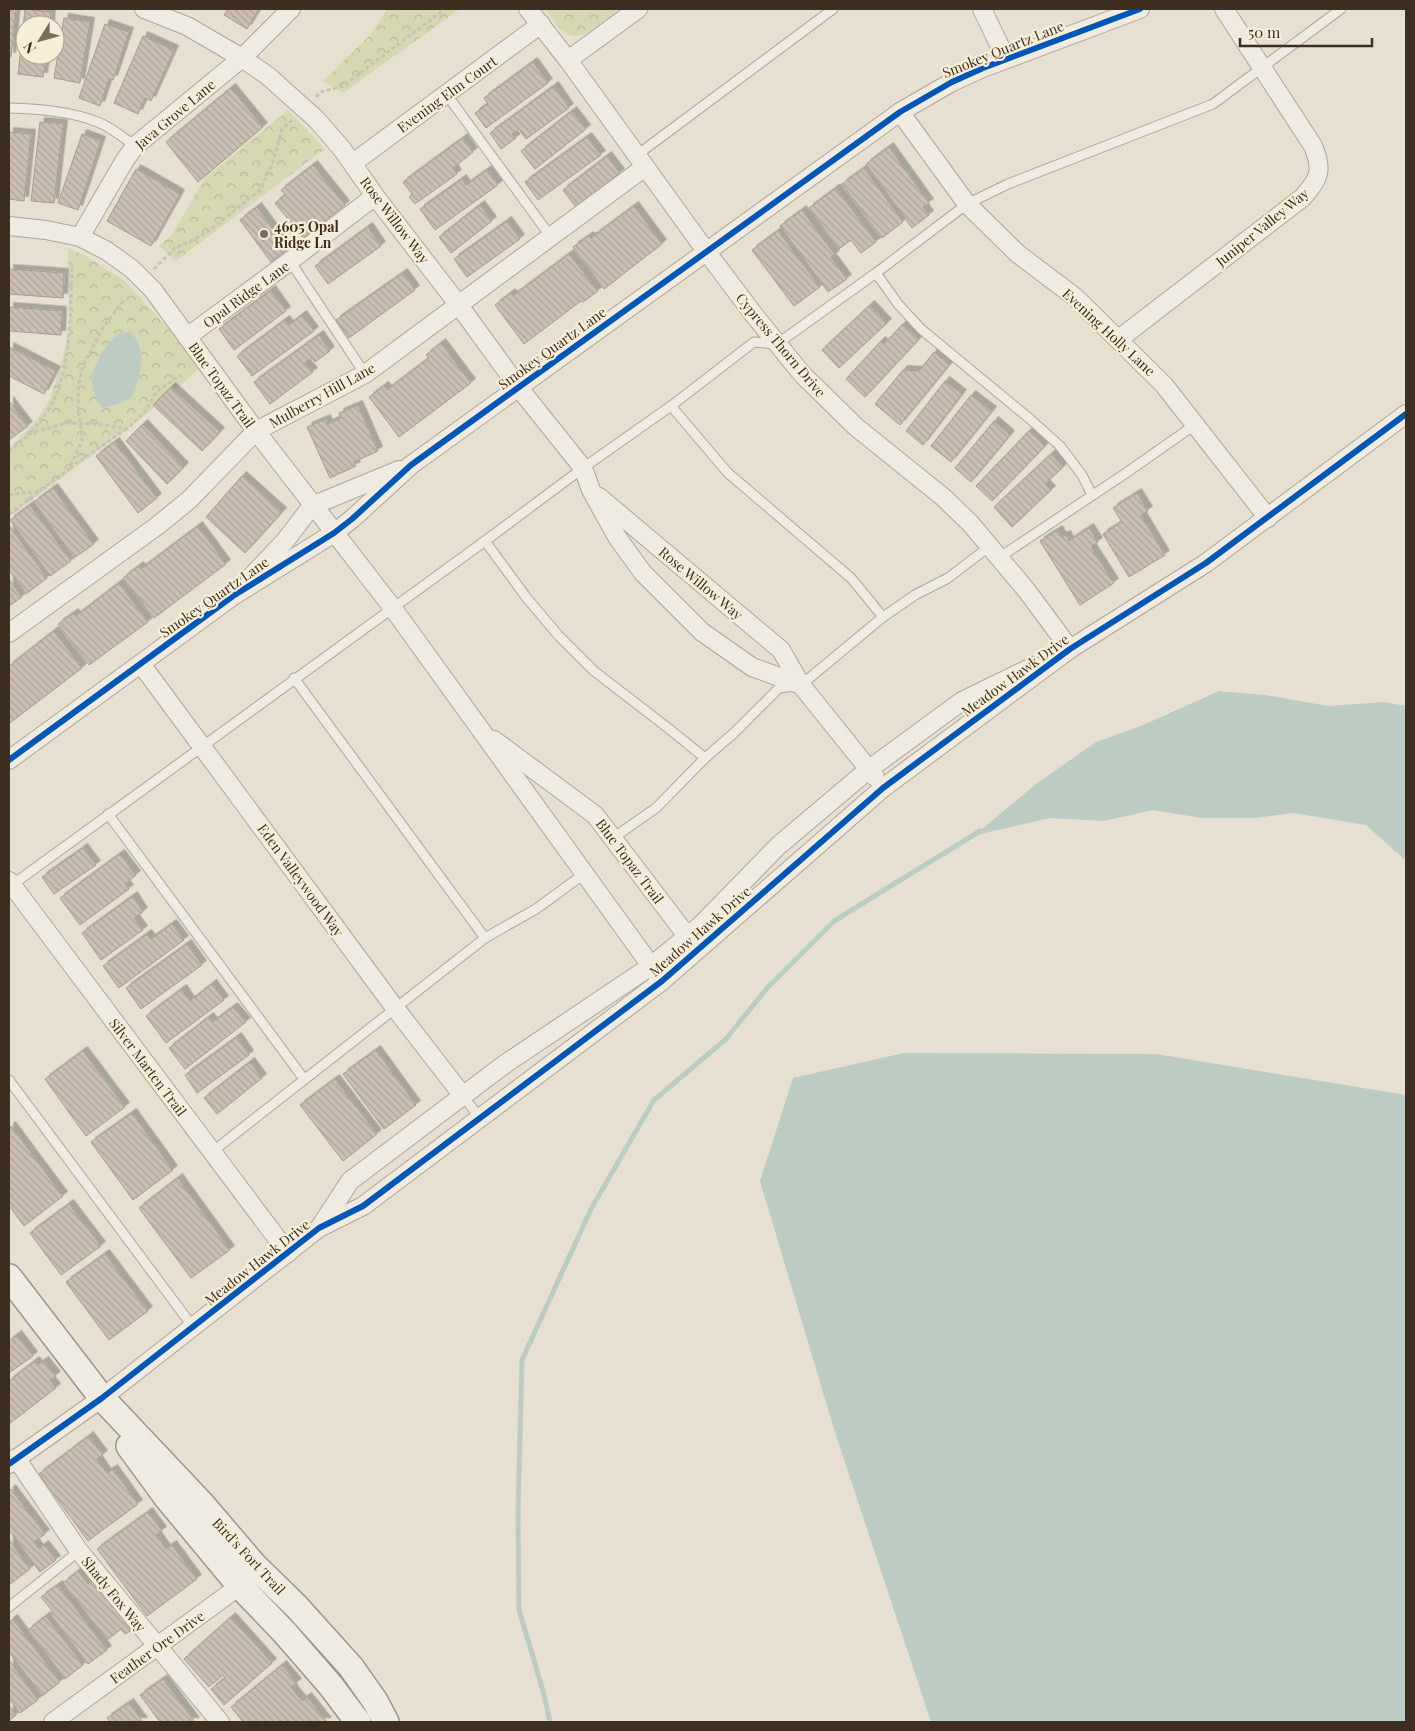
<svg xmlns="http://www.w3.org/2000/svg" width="1415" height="1731" font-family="'Playfair Display',serif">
<defs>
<pattern id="forest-crowns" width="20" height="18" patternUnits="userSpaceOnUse" patternTransform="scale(1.25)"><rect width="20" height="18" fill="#d6d7b3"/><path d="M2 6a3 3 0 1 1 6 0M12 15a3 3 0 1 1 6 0" fill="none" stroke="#b9b99a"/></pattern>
<pattern id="building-back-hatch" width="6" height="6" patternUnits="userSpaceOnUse" patternTransform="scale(1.25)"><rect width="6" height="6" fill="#cbbfb2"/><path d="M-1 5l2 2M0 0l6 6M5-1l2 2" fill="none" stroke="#afa499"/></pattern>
<filter id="shadow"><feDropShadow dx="4.5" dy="-4.5" stdDeviation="0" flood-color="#0004"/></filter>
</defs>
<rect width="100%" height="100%" fill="#e7e0d1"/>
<g fill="url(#forest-crowns)">
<path d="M 387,9 L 460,9 L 343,93 L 323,81 L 371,34 Z"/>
<path d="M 545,9 L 621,9 C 607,19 584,44 565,33 C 557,28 551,16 545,9 Z"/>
<path d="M 288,110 L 325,149 L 176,261 L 159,246 L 172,235 L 204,179 Z"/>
<path d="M 68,248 L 86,256 L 125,281 L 167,327 L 199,369 L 139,420 L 9,517 L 9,448 L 34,423 L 49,401 L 61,365 L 69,330 Z"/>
</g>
<g fill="#bcccc2">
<path d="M 130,332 C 149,349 140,378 131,398 L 118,404 L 103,408 C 97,401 92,390 92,380 C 92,366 107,342 119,334 C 122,332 126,332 130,332 Z"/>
<path d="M 1219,691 L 1265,695 L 1328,706 L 1385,702 L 1406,706 L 1406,861 L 1366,825 L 1293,813 L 1255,818 L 1201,818 L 1153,810 L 1104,821 L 1051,818 L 975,835 L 1036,784 L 1096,742 L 1141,726 Z"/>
<path d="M 904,1053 L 1156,1054 L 1406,1095 L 1406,1722 L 931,1722 L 833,1426 L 760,1181 L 793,1078 Z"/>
</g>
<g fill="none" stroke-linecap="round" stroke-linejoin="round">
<path stroke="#bcccc2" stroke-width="5" d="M 550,1722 L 542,1687 L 519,1610 L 518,1512 L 522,1360 L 591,1209 L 654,1100 L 725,1040 L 768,987 L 834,921 L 980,831"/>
</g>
<g fill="url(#building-back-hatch)" stroke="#a89c90" filter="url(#shadow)">
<path d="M 9,9 L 16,9 L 11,57 L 9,57 Z"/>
<path d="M 25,9 L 51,12 L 50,25 L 25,25 L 25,55 L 46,55 L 43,77 L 18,74 Z"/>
<path d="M 228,9 L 259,9 L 247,29 L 224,15 Z"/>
<path d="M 64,18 L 90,22 L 80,83 L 54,78 Z"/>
<path d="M 105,24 L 129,32 L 113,80 L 109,79 L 100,106 L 79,98 Z"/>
<path d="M 143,36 L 174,50 L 151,101 L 145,98 L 138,114 L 114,103 Z"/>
<path d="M 533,62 L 548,83 L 486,128 L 475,113 L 488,104 L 484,98 Z"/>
<path d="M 554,86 L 569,108 L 526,139 L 519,129 L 512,134 L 516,138 L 501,149 L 490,133 Z"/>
<path d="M 231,88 L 263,127 L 198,182 L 166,142 Z"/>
<path d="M 572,111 L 586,129 L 535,169 L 521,151 Z"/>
<path d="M 40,122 L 63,124 L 54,203 L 31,201 Z"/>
<path d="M 9,132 L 31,134 L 24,201 L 9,199 Z"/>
<path d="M 82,134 L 101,141 L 78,210 L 58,203 Z"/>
<path d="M 587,137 L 601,155 L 538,200 L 525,182 Z"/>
<path d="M 463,138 L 473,152 L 453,168 L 457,174 L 415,204 L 409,197 L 412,194 L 403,182 Z"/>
<path d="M 889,147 L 929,203 L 923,207 L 929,215 L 912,228 L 866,164 Z"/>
<path d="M 607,156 L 620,173 L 576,207 L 563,190 Z"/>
<path d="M 313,165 L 345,205 L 303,238 L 275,203 L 285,195 L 281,190 Z"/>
<path d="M 864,168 L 903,222 L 882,238 L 842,184 Z"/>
<path d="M 136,169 L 180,194 L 151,246 L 107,221 Z"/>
<path d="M 487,170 L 498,185 L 435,230 L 420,209 L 462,179 L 466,185 Z"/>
<path d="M 836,188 L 876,242 L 861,253 L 851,240 L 839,249 L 809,208 Z"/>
<path d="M 480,205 L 492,221 L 451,253 L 439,237 Z"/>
<path d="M 634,206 L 662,244 L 604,289 L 573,247 L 589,236 L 591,238 Z"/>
<path d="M 257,207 L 288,249 L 271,262 L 240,220 Z"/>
<path d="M 802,210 L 835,255 L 831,257 L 847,279 L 828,292 L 780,226 Z"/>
<path d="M 507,221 L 520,239 L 467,277 L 454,259 Z"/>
<path d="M 368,227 L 381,246 L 328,284 L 315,266 Z"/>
<path d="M 778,231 L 820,287 L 794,306 L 752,250 Z"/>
<path d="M 569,254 L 598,291 L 583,302 L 581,301 L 524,344 L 495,305 L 511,293 L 513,296 Z"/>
<path d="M 9,269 L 64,273 L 63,298 L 9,294 Z"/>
<path d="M 403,273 L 415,290 L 349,338 L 336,320 Z"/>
<path d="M 271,290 L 286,311 L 234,350 L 219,329 Z"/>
<path d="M 870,305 L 887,323 L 839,368 L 822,350 Z"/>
<path d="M 9,307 L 62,311 L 61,335 L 9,331 Z"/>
<path d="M 302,315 L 314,331 L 252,376 L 237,356 L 285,320 L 289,325 Z"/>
<path d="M 903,324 L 919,339 L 865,397 L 846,379 L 881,341 L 884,344 Z"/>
<path d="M 319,335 L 330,351 L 315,362 L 312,358 L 305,363 L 313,372 L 270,404 L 254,382 Z"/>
<path d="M 441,343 L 471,383 L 399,437 L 369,397 L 384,386 L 387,390 L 429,358 L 426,355 Z"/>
<path d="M 9,347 L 56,371 L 44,394 L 9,376 Z"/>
<path d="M 934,352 L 949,365 L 900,425 L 875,404 L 903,370 L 919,371 Z"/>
<path d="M 945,381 L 962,394 L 923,445 L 906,431 Z"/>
<path d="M 171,387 L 220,432 L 202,451 L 153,405 Z"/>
<path d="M 971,395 L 992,411 L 951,462 L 931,446 Z"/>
<path d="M 9,401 L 28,426 L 9,440 Z"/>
<path d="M 358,405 L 378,451 L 354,462 L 356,466 L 330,478 L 307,427 L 326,419 L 328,424 L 341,418 L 339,413 Z"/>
<path d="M 994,421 L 1010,435 L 971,482 L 955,468 Z"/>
<path d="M 143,424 L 184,467 L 167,484 L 126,441 Z"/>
<path d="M 1029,431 L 1045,446 L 992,501 L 976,486 Z"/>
<path d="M 115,442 L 157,498 L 138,513 L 96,456 Z"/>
<path d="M 1051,454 L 1063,467 L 1045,484 L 1051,490 L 1012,527 L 994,507 Z"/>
<path d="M 242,476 L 282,512 L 245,553 L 206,517 Z"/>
<path d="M 53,488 L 94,544 L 74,558 L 34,502 Z"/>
<path d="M 1137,493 L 1148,511 L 1141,515 L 1165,555 L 1129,577 L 1103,534 L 1122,522 L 1113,508 Z"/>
<path d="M 30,505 L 71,561 L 50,576 L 10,520 Z"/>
<path d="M 9,525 L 47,578 L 26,594 L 9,570 Z"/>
<path d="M 198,526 L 226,564 L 154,618 L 123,578 L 139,566 L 141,569 Z"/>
<path d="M 1089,528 L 1098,542 L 1091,547 L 1114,583 L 1080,605 L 1040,541 L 1058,530 L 1062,537 L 1066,535 L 1069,541 Z"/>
<path d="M 9,579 L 22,597 L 9,606 Z"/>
<path d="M 119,583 L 148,622 L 89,665 L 58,624 L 74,613 L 76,616 Z"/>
<path d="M 54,631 L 82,668 L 10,723 L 9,720 L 9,666 Z"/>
<path d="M 83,848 L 96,865 L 54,894 L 42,877 Z"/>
<path d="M 120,854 L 136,875 L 125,884 L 129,889 L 80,925 L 60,898 Z"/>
<path d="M 133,896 L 143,912 L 134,918 L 143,930 L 101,960 L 82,933 Z"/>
<path d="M 172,924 L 184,940 L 119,988 L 103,966 L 147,934 L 151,939 Z"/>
<path d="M 187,944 L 202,965 L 141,1009 L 126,988 Z"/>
<path d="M 212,984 L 224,1000 L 166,1043 L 146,1016 L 182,989 L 190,1001 Z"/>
<path d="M 233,1007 L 246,1022 L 185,1069 L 169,1048 L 209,1017 L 213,1022 Z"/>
<path d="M 237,1037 L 249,1055 L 197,1093 L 185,1075 Z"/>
<path d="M 376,1050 L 416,1105 L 384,1129 L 343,1074 Z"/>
<path d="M 83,1051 L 125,1107 L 86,1136 L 45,1079 Z"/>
<path d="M 250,1062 L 262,1078 L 217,1114 L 204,1098 Z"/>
<path d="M 335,1079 L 377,1134 L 343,1161 L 300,1105 Z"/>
<path d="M 132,1113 L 173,1170 L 133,1200 L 91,1142 Z"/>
<path d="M 11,1126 L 63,1196 L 24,1226 L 9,1206 L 9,1128 Z"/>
<path d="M 178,1178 L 230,1250 L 191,1278 L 139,1208 Z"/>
<path d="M 69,1204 L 101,1246 L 61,1275 L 30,1233 Z"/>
<path d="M 105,1254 L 148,1311 L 109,1340 L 66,1282 Z"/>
<path d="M 17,1335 L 33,1356 L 9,1373 L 9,1341 Z"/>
<path d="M 35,1361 L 38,1365 L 44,1361 L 56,1376 L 50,1380 L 56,1388 L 9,1424 L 9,1381 Z"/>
<path d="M 89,1436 L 103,1455 L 97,1459 L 107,1473 L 113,1469 L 138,1504 L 88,1541 L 39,1474 Z"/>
<path d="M 11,1489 L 45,1534 L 34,1542 L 39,1549 L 44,1545 L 56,1560 L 40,1572 L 9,1530 L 9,1491 Z"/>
<path d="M 148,1512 L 162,1531 L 156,1535 L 166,1549 L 172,1545 L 197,1579 L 147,1616 L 97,1549 Z"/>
<path d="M 9,1539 L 30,1569 L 9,1585 Z"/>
<path d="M 78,1571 L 88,1584 L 94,1580 L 132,1630 L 125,1634 L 121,1629 L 107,1640 L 63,1583 Z"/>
<path d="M 58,1585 L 107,1650 L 88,1664 L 50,1614 L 53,1612 L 41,1597 Z"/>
<path d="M 46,1616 L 83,1665 L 65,1679 L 28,1630 Z"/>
<path d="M 231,1617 L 272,1663 L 224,1705 L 211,1689 L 225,1678 L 223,1675 L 209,1687 L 184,1659 Z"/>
<path d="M 13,1619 L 60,1682 L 42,1696 L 9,1652 L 9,1622 Z"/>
<path d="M 9,1660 L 38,1700 L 20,1713 L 9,1699 Z"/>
<path d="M 282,1665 L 297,1683 L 291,1687 L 302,1701 L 307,1697 L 327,1722 L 243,1722 L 231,1707 Z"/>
<path d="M 163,1679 L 195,1722 L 160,1722 L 140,1695 Z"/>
<path d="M 129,1703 L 143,1722 L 110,1722 L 107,1718 Z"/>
<path d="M 9,1705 L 16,1715 L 9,1721 Z"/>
</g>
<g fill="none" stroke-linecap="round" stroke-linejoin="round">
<g stroke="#ada599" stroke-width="11">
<g id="lane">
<path d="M 447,95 L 551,237"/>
<path d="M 9,108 C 38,109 72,111 100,123 C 112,128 124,138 135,146"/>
<path d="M 637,155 L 833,9"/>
<path d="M 290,261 L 365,374"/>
<path d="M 876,273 L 898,304 L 921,329 L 1030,419 L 1060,446 L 1082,475 L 1092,495"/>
<path d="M 671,406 L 728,473 L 851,578 L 883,617"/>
<path d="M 485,541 L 526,597 L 558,635 L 594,671 L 668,728 L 705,758"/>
<path d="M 1000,557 L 1126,473 L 1196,424"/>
<path d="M 294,678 L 485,938"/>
<path d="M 108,814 L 304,1079"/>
<path d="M 613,838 L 656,808 L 705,758 L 734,733 L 779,688 L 801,685 L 883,617 L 915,595 L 948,578 L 990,546"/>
<path d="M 12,885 L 485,541 L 583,468 L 671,406 L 754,342 L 777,344 L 876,273 L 967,204 L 1008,184 L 1213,104 L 1341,9"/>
<path d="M 9,1080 L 193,1327"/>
<path d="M 463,1096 L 480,1118"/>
<path d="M 212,1152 L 485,938 L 536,909 L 584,874"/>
<path d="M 9,1607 L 79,1551"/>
</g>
</g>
<g stroke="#ada599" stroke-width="20">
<g id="street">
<path d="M 144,9 L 187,26 L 242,58 L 268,76 L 316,119 L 342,149 L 375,196 L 458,304 L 519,388 L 583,468 L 591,490 L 617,537 L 643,573 L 702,632 L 752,667 L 801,685"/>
<path d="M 528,9 L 568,60 L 706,251 L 754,315 L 802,374 L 856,427 L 943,497 L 970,523 L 1027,591 L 1070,649"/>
<path d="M 982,9 L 1006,59"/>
<path d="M 568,60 L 638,9"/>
<path d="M 900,112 L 967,204 L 1018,254 L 1075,297 L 1164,385 L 1268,518"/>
<path d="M 353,163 L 541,24"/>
<path d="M 9,226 L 46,230 L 80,237 L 107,251 L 132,269 L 153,290 L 256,431 L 392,607 L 662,981"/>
<path d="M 80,237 L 125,160 L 135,146 L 242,58 L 291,9"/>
<path d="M 187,337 L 290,261 L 375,196"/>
<path d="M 1119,339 L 1302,198 C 1320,179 1323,169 1313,146 L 1224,9"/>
<path d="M 599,497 L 781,650 L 801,685 L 875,777"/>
<path d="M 250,578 L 285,541 L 308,511 L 314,505 L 399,470"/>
<path d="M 9,633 L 157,526 L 189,500 L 256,431 L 365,374 L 645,167"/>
<path d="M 141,664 L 395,1008 L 463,1096"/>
<path d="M 494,740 L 595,815 L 694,945"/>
<path d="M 9,760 L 233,596 L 334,533 L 352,519 L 411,465 L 900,112 L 952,82 L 983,68 L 1140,9"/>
<path d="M 9,881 L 288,1253"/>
<path d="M 320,1227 L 350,1181 L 505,1064 L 651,966 L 700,926 L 778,846 L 868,770 L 962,701 L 1034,666"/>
<path d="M 16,1458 L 79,1551 L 220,1722"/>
<path d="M 9,1464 L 102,1398 L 319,1228 L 363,1206 L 662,981 L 883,788 L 1070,649 L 1206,563 L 1406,414"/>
<path d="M 53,1722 L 248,1580"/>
</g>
</g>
<g stroke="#9c958a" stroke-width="28">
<g id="secondary">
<path d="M 9,1277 L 102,1398 L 202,1504 L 254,1565 L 297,1607 L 351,1667 L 375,1701 L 386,1722"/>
<path d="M 129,1446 L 167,1498 L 240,1586 L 285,1633 L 331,1686 L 358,1722"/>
</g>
</g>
<g stroke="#c8c2b9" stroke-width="3" stroke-dasharray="4 2.5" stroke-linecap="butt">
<path d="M 316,97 L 321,92 L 343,86 L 445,9"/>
<path d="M 154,269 L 175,248 L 205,234 L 260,190 L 272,165 L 282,129 L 292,120"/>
<path d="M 32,432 C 40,420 50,410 55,397 C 72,357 70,309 72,267"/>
<path d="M 9,451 L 31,433 L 66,423 L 105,425 L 127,429 L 145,412 L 156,392 L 181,375"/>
<path d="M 70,468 L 126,429"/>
<path d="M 9,495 L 39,491 L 69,469 L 82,441 L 78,405 L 79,383 L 83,365 L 104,326 L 125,299"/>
<path d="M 9,514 L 38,492"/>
</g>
<use href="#lane" stroke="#efebe3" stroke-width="9"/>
<use href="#street" stroke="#efebe3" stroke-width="18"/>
<use href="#secondary" stroke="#efebe3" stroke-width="25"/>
<g stroke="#f7eed8" stroke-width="9">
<g id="cycleway">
<path d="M 9,760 L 233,596 L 334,533 L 352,519 L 411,465 L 900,112 L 952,82 L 983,68 L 1140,9"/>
<path d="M 9,1464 L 102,1398 L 319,1228 L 363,1206 L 662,981 L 883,788 L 1070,649 L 1206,563 L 1406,414"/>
</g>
</g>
<use href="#cycleway" stroke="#0057b8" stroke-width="6"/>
</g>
<circle fill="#786c5e" stroke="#f7eed8" stroke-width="2" cx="264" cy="234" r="5"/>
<g text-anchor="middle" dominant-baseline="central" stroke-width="4.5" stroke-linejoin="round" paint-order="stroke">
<g font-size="14" fill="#3d2e20" stroke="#f7eed8">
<text transform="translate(1003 49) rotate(-22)">Smokey Quartz Lane</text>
<text transform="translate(447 94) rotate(-36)">Evening Elm Court</text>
<text transform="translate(175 114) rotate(-40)">Java Grove Lane</text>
<text transform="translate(395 220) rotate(53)">Rose Willow Way</text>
<text transform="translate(1262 227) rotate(-39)">Juniper Valley Way</text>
<text transform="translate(246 294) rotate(-36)">Opal Ridge Lane</text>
<text transform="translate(1109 332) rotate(43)">Evening Holly Lane</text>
<text transform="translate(781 345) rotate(50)">Cypress Thorn Drive</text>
<text transform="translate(552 348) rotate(-36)">Smokey Quartz Lane</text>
<text transform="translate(222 385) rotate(54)">Blue Topaz Trail</text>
<text transform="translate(322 395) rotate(-29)">Mulberry Hill Lane</text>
<text transform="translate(701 583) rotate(40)">Rose Willow Way</text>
<text transform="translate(214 597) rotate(-35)">Smokey Quartz Lane</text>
<text transform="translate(1015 675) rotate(-36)">Meadow Hawk Drive</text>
<text transform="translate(630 861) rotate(53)">Blue Topaz Trail</text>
<text transform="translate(301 880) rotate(54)">Eden Valleywood Way</text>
<text transform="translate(700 931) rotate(-41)">Meadow Hawk Drive</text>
<text transform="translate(148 1067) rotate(53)">Silver Marten Trail</text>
<text transform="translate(257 1262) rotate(-38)">Meadow Hawk Drive</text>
<text transform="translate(249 1556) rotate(47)">Bird's Fort Trail</text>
<text transform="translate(114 1594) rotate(51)">Shady Fox Way</text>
<text transform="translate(157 1647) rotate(-36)">Feather Ore Drive</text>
</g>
<g font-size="14" font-weight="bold" fill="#3d2e20" stroke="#f7eed8" text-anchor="start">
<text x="274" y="226">4605 Opal<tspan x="274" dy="16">Ridge Ln</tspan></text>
</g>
</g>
<rect width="1415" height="1731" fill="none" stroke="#3d2e20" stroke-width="20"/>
<g transform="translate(40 40) rotate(233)"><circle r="24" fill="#f7eed8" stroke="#ada18e"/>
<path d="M0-4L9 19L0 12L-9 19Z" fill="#786c5e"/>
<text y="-8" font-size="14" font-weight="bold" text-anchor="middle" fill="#3d2e20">N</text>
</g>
<path d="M1240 38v8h132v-8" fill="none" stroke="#3d2e20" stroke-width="2.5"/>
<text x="1248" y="38" font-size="15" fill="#3d2e20" stroke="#f7eed8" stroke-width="4" paint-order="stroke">50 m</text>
</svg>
